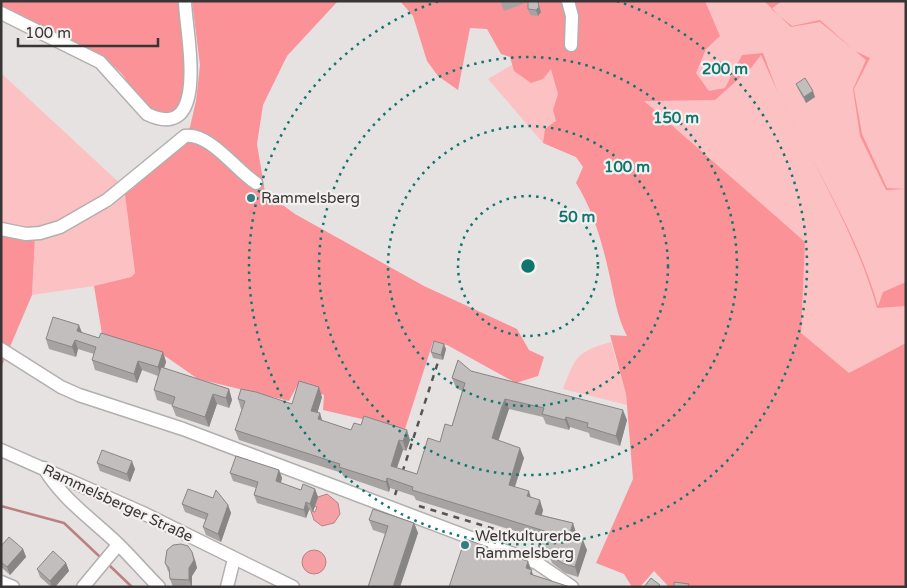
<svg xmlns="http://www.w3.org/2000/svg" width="907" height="588" font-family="'Varela Round',sans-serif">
<rect width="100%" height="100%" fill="#e7e2e2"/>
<g fill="#fcc2c3">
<path d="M 575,1 L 906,1 L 906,587 Z"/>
<path d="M 547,44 L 576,157 L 543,143 L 488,79 Z"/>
<path d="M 1,73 L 124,187 L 135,273 L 131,277 L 94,286 L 32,295 L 35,237 L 1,230 Z"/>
<path d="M 611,342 L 626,394 L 627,405 L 563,389 C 575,357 577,351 611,342 Z"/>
</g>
<g fill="#fb9298">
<path d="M 1,1 L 181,1 L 187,85 L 180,107 L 168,114 L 153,113 L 141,101 L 122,74 L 102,55 L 1,5 Z"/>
<path d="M 192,1 L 338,1 L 287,56 L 263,105 L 257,144 L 265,192 L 295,214 L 424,286 L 517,329 L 529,350 L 544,357 L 538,376 L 516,383 L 447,345 L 433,342 L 405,429 L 323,410 L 324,395 L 297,386 L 289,401 L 198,379 L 165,356 L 102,334 L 94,286 L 131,277 L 135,273 L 124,187 L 131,190 L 182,145 L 190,127 L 196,101 L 200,65 Z"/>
<path d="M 400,1 L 705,1 L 720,36 L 706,49 L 696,73 L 709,91 L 725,88 L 742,55 L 763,53 C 769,69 775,87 783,102 C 816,170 857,233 878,306 L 883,292 L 906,282 L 906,306 L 877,308 C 852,219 797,140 761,55 L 751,68 L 715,100 L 644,101 L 805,242 L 801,333 L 849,373 L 906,343 L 906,587 L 669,587 L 654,571 L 640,587 L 632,587 L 624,574 L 596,563 L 633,479 L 626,394 L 610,335 L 627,336 C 617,317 614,295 609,273 C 602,242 593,210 576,183 L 583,167 L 576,157 L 543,143 L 545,129 L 556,121 L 553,110 L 558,94 L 551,69 L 543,79 L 531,83 L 514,71 L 510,57 L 501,54 L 487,29 L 470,28 L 458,90 L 438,76 L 427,61 L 413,16 Z"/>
<path d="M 764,1 L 782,1 L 771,9 L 792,26 L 820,20 L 855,51 L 870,58 L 854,89 L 862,134 L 887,188 L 906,189 L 886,190 L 860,136 L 853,89 L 866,60 L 820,22 L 791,27 Z"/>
<path d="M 1,234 L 35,237 L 32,295 L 1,368 Z"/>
</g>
<g fill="#f5a0a4" stroke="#bc8083">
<path d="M 327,494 L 338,503 L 340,514 L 334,523 L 322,526 L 314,520 L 311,511 L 315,512 L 317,507 L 314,506 L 318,497 Z"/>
<circle cx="314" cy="562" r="12"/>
</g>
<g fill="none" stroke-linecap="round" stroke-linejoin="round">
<g stroke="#bc8083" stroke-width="2.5">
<path d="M 1,506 L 64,523 L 99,556"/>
<path d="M 110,566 L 132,587"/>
</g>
<g stroke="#b3afaf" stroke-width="15">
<g id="minor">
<path d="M 568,1 L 572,16 L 571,45"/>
<path d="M 1,13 L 100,62 L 147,114 C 212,145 185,29 185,1"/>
<path d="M 1,229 L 26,234 L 40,233 L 60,227 L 107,200 L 185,136 C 209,132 236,170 256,183"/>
<path d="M 1,349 L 61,387 L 79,395 L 183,429 L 537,563 L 572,587"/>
<path d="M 1,450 L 143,513 L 293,587"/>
<path d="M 44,468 C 62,499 93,520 119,545 C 132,558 145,573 159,587"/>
<path d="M 1,582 L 13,587"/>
<path d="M 83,587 L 118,545"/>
<path d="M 227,587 L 234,559"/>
</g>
</g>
<use href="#minor" stroke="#fff" stroke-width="12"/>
<g stroke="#575454" stroke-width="2.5" stroke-dasharray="6 6" stroke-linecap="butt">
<path d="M 395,495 L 439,359"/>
<path d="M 419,506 L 514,535 L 525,535"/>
</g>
</g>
<g fill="#a8a3a3">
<path d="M 500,1 L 535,1 L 541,12 L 538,16 L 530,15 L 528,9 L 528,2 L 504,11 Z"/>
<path d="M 796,84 L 815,97 L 806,103 L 798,89 Z"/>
<path d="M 82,333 L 99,338 L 163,352 L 166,362 L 164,368 L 229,389 L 232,400 L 229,408 L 217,404 L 209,427 L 176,416 L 172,406 L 172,405 L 157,400 L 154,390 L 158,376 L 142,370 L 137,383 L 95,370 L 92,360 L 94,354 L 78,349 L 76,357 L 49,349 L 46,339 Z"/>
<path d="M 446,349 L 443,360 L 433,358 L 431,352 Z"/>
<path d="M 471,371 L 627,420 L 620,446 L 590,437 L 589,433 L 570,427 L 569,430 L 546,424 L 543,417 L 509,409 L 505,419 L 498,440 L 524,458 L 515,487 L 531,498 L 543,510 L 542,515 L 573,523 L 576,533 L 575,538 L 587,550 L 578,577 L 565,573 L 552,563 L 550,558 L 542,555 L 538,546 L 544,540 L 416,500 L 414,496 L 390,488 L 389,492 L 343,476 L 342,473 L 239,440 L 235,430 L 242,409 L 241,409 L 238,399 L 292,404 L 322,397 L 317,413 L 322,421 L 351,430 L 410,440 L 406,451 L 403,450 L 397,468 L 417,474 L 452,426 L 462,391 L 456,388 L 452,378 Z"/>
<path d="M 97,463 L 135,469 L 130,482 L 100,471 Z"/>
<path d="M 279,470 L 282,478 L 281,483 L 301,490 L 315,489 L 318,497 L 313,512 L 309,510 L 306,518 L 257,503 L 254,495 L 256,488 L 233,481 L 230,473 Z"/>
<path d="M 182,504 L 228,505 L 231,513 L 221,542 L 206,535 L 203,527 L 206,520 L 185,512 Z"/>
<path d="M 369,520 L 414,523 L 418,533 L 400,587 L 368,587 L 385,534 L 373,530 Z"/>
<path d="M 1,546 L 23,549 L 26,557 L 10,575 L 1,567 Z"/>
<path d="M 195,560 L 197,568 L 192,576 L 192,587 L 173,587 L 170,579 L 170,573 L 168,571 L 165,563 Z"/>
<path d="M 66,563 L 69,571 L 55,587 L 51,587 L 40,577 L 37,569 Z"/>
</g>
<g fill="#888585">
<path d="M 538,2 L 541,12 L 538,16 L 536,10 Z"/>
<path d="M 813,91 L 815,97 L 806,103 L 804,97 Z"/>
<path d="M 79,325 L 83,335 L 77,331 Z"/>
<path d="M 75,340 L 78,349 L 76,357 L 72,347 Z"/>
<path d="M 444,344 L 446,349 L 443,360 L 441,355 Z"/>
<path d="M 163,352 L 166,362 L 161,377 L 158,367 Z"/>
<path d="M 138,361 L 142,370 L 137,383 L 134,374 Z"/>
<path d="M 319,387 L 322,397 L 315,421 L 311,411 Z"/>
<path d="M 229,389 L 232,400 L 229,408 L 226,398 Z"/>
<path d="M 213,394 L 217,404 L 209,427 L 205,417 Z"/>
<path d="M 505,399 L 509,409 L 496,448 L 492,438 Z"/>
<path d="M 623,410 L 627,420 L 620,446 L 616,436 Z"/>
<path d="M 320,413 L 323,423 L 318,419 Z"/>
<path d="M 566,417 L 570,427 L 569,430 L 565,420 Z"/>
<path d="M 407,430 L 410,440 L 406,451 L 403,441 Z"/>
<path d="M 399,440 L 403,450 L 394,476 L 391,466 Z"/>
<path d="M 520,448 L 524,458 L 512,495 L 509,485 Z"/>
<path d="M 132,461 L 135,469 L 130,482 L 127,474 Z"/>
<path d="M 279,470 L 282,478 L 279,489 L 276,481 Z"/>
<path d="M 387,478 L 390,488 L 389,492 L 386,482 Z"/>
<path d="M 315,489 L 318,497 L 313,512 L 310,504 Z"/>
<path d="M 529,491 L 532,501 L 527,496 Z"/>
<path d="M 540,500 L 543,510 L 539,524 L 535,514 Z"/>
<path d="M 306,502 L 309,510 L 306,518 L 304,510 Z"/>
<path d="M 228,505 L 231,513 L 221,542 L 218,534 Z"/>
<path d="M 414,523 L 418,533 L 400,587 L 393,587 Z"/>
<path d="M 573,523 L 576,533 L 572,546 L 569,536 Z"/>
<path d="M 583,540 L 587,550 L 578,577 L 575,567 Z"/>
<path d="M 23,549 L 26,557 L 10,575 L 7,567 Z"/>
<path d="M 192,552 L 195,560 L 197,568 L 192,576 L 192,587 L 189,580 L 189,568 Z"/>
<path d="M 528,561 L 535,580 L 526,568 Z"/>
<path d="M 66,563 L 69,571 L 55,587 L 52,587 L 50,581 Z"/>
</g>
<g fill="#c3bebe" stroke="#888585">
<path d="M 528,1 L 535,1 L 538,2 L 539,7 L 536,10 L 528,9 Z"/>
<path d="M 805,78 L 813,91 L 804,97 L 796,84 Z"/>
<path d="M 53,317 L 79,325 L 77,331 L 99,338 L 101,333 L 163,352 L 158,367 L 138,361 L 134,374 L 92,360 L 96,347 L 75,340 L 72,347 L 46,339 Z"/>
<path d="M 434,341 L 444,344 L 441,355 L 431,352 Z"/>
<path d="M 458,360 L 471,371 L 623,410 L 616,436 L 587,427 L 588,423 L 566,417 L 565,420 L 542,414 L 544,408 L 505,399 L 501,409 L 492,438 L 520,448 L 509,485 L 529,491 L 527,496 L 540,500 L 535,514 L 573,523 L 569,536 L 583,540 L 575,567 L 562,563 L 548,553 L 550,549 L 538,546 L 551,533 L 412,490 L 413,487 L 387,478 L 386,482 L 339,467 L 340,464 L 235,430 L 245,401 L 238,399 L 241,389 L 256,392 L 292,404 L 299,381 L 319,387 L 311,411 L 320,413 L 318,419 L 351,430 L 354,423 L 361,425 L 364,416 L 407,430 L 403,441 L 399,440 L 391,466 L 417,474 L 428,438 L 440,442 L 445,424 L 452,426 L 465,383 L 452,378 Z"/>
<path d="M 161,367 L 229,389 L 226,398 L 213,394 L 205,417 L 172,406 L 175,397 L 154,390 Z"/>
<path d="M 102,450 L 132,461 L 127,474 L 97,463 Z"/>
<path d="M 236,456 L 279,470 L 276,481 L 301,490 L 303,484 L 315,489 L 310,504 L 306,502 L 304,510 L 254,495 L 258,482 L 230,473 Z"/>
<path d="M 188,489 L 213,498 L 216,490 L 228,505 L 218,534 L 203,527 L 208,514 L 182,504 Z"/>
<path d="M 373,509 L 414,523 L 393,587 L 368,587 L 388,526 L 369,520 Z"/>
<path d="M 9,537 L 23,549 L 7,567 L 1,562 L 1,546 Z"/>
<path d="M 465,539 L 488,547 L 487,549 L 528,561 L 526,568 L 532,570 L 530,574 L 570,587 L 449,587 Z"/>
<path d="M 181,544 L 188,546 L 192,552 L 194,560 L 189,568 L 189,580 L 170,579 L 169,568 L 165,563 L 167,550 L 173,545 Z"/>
<path d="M 53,551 L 66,563 L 50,581 L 37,569 Z"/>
<path d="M 651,578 L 660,585 L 658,587 L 644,587 Z"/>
<path d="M 674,582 L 689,584 L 688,587 L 674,587 Z"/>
</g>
<g fill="none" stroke="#0f766e" stroke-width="2.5" stroke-dasharray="2.5 5">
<circle cx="528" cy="266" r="70"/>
<circle cx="528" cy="266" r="140"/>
<circle cx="528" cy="266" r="209"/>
<path d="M617 1A279 279 0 1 1 439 1"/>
</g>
<g fill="#357e7f" stroke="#f5f0f0" stroke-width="2">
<circle cx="251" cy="198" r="5"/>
<circle cx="465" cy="545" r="5"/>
</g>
<g text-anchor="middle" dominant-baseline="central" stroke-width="4.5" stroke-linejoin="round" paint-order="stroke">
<g font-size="15" fill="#373535" stroke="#f5f0f0" text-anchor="start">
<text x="261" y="198">Rammelsberg</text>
<text x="475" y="536">Weltkulturerbe<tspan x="475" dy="17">Rammelsberg</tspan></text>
</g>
<g font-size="15" fill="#373535" stroke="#f5f0f0">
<text transform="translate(118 503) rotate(25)">Rammelsberger Straße</text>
</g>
</g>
<circle cx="528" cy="266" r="8" fill="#0f766e" stroke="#f5f0f0" stroke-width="2.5"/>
<g font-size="15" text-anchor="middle" font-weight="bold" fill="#0f766e" stroke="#f5f0f0" stroke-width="4.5" stroke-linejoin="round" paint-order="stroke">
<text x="725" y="74">200 m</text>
<text x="676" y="123">150 m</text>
<text x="627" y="172">100 m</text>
<text x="577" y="222">50 m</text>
</g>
<rect width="907" height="588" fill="none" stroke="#373535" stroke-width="5"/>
<path d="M18 38v8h140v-8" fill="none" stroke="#373535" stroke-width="2.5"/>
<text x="25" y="38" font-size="15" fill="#373535" stroke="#f5f0f0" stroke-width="4" paint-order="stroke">100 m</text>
</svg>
